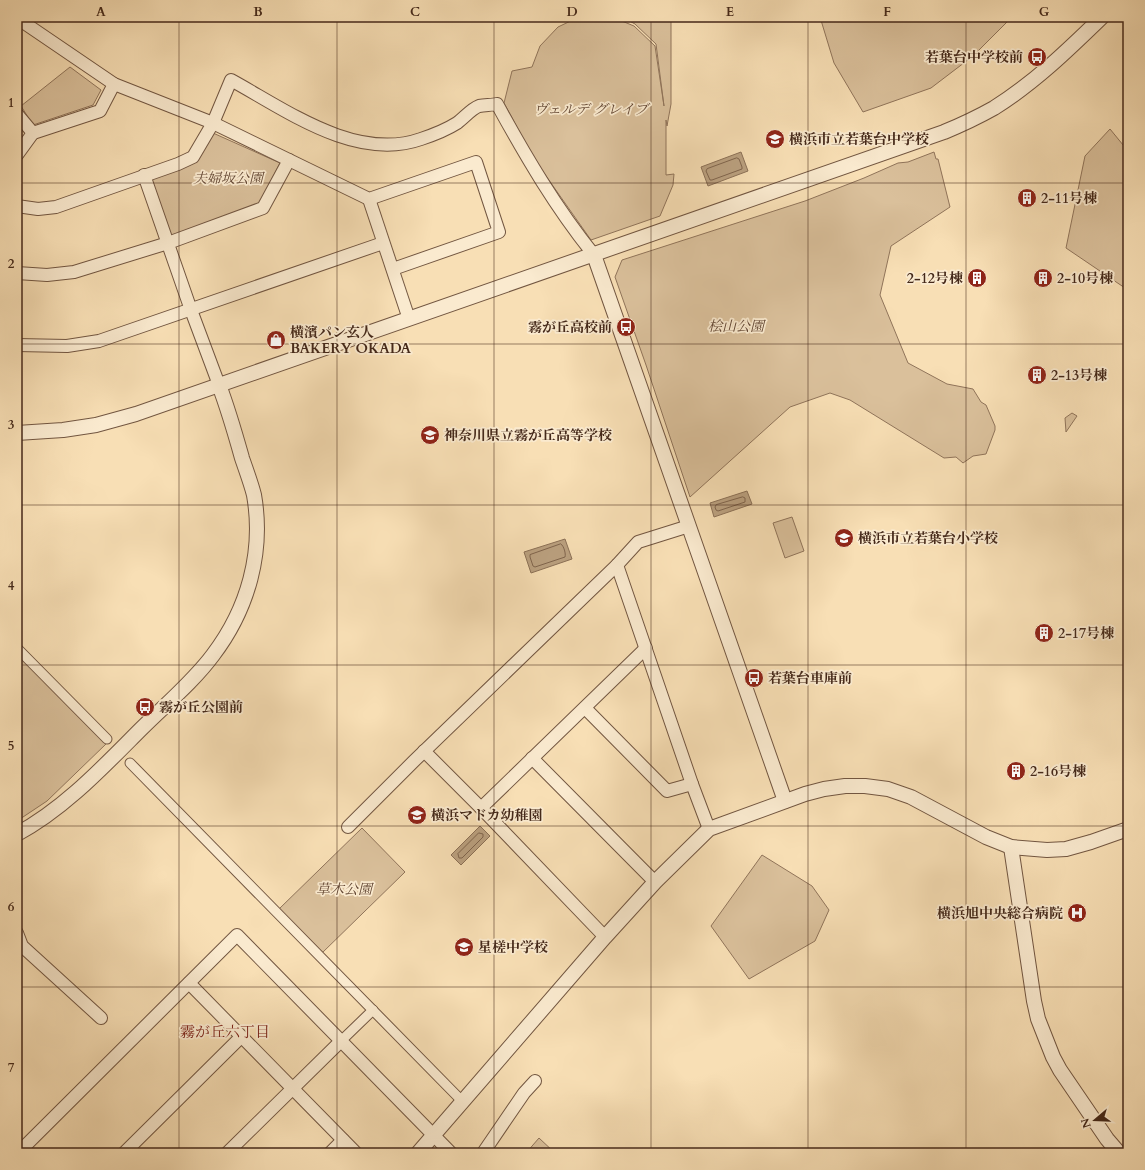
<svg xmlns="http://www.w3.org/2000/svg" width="1145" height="1170" font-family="Cardo,'Noto Serif JP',serif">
<rect width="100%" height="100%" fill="#f8dfb5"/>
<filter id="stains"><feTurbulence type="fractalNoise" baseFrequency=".005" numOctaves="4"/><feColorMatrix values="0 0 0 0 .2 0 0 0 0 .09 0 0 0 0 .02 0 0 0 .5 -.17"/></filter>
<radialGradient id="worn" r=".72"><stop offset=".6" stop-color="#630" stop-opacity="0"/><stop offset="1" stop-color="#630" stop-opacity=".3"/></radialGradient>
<g fill="#dac09b" stroke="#90745a">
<path d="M 579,17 L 612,17 L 634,26 L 655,46 L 664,106 L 656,44 L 635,24 L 622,17 L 674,17 L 671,19 L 671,104 L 667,126 L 666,120 L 666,175 L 674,174 L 673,185 L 660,216 L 591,240 L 534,159 L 504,103 L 512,71 L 532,67 L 540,46 L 558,27 Z"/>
<path d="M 820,17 L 1012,17 L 973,56 L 931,88 L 863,112 L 834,63 Z"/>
<path d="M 70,67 L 101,90 L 93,105 L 33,125 L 21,106 Z"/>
<path d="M 1110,129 L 1128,151 L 1128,288 L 1125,288 L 1066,248 L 1085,156 Z"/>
<path d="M 213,133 L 280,163 L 259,205 L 171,237 L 150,179 L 197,161 Z"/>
<path d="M 934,152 L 936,159 L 938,159 L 950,207 L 891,246 L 880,295 L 908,363 L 947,384 L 973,389 L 981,402 L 986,405 L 995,426 L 995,430 L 986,454 L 973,456 L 963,463 L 956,457 L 944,458 L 850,400 L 830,393 L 790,407 L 690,497 L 646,365 L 615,277 L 622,260 L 805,201 L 864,178 L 898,163 L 908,162 Z"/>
<path d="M 1072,413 L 1077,416 L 1066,432 L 1065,418 Z"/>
<path d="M 792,517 L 804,551 L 785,558 L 773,523 Z"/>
<path d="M 17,653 L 106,744 L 47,801 L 17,821 Z"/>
<path d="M 362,828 L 405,872 L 322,953 L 279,909 Z"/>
<path d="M 762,855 L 812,886 L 829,910 L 815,941 L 749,979 L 711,926 Z"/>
<path d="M 539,1138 L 555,1153 L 526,1153 Z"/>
</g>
<g fill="#bba180" stroke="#8c7157">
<path d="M 741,152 L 748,171 L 708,186 L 701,167 Z"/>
<path d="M 747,491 L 752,504 L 714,517 L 710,503 Z"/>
<path d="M 565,539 L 572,559 L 531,573 L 524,552 Z"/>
<path d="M 480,826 L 490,836 L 461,865 L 451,855 Z"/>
</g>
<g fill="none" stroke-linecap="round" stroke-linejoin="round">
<g stroke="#80654d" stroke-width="1">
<path d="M 737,158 L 739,159 L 742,167 L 742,169 L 712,180 L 710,180 L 706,171 L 707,169 Z"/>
<path d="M 743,497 L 745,498 L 745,502 L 718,511 L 716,510 L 715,507 L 716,505 Z"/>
<path d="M 561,544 C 564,546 566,554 565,557 L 535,567 L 533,566 L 530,557 L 530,555 Z"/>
<path d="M 479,833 L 483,834 L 483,837 L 462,858 L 459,858 L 458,854 Z"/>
</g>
<path stroke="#8c7157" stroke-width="3.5" d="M 926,1151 L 926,1153"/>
<g stroke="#725641" stroke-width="11">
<g id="pedestrian">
<path d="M 17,648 L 107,739"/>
<path d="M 130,763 L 462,1101"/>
<path d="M 342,1040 L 373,1010"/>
</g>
</g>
<g stroke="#725641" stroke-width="14">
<g id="minor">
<path d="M 17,18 L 114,84 L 213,123 L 369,199 L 476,162 L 499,232 L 393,269"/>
<path d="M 17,114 L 33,133 L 100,111 L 114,84"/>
<path d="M 17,155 L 33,133"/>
<path d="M 144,175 L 191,310 L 219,385"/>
<path d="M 369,199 L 409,319"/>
<path d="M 17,206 L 38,209 L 56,207 L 178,164 L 193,157 L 213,123 L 231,80 C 286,110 356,162 421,139 C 433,135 446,130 457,123 C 464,118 471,109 479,106 C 485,105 492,105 497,104 C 526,157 556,208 594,255"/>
<path d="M 17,273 L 47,275 L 74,272 L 168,243 L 263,208 L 289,160"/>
<path d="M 17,345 L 67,346 L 99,341 L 383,243"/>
<path d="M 617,565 L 692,784 L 709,829"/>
<path d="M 585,708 L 667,791 L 692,784"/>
<path d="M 424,751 L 481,808 L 605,937"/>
<path d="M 532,758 L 655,882"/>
<path d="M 481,808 L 646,648"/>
<path d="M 348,827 L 414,761 L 617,565 L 638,542 L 689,526"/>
<path d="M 17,933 L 22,946 L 101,1018"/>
<path d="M 189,983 L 356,1153"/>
<path d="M 18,1153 L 237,935 L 451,1153"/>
<path d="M 124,1153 L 241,1037"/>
<path d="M 227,1153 L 342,1040"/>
<path d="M 330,1153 L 343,1140"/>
<path d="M 483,1153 L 524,1093 L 535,1081"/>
</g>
</g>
<g stroke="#725641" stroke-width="16">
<g id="tertiary">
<path d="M 594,255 L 785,801"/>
<path d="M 17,433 L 63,430 L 96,425 L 136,414 L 944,132 C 961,125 978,117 994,108 C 1034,83 1068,50 1102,17"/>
<path d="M 17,834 C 64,809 104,766 141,729 C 165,705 193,682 213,655 C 248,609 264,552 254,495 C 251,483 246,470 242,458 C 235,433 228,409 219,385"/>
<path d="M 1011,847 L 1034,1001 L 1038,1019 L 1053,1057 L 1060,1070 L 1107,1139 L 1119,1153"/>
<path d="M 418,1153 L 605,937 L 655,882 L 709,829 L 805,794 L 824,789 L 845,786 L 865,786 L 888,789 L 911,797 L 986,837 L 1011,847 L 1047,850 L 1066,849 L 1091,842 L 1128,829"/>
</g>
</g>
<use href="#pedestrian" stroke="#faeacf" stroke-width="9"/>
<use href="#minor" stroke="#faeacf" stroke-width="12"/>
<use href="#tertiary" stroke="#faeacf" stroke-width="14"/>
</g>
<path fill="none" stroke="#45291a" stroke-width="1" stroke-opacity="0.55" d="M 179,17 L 179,1153M 337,17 L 337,1153M 494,17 L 494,1153M 651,17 L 651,1153M 808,17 L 808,1153M 966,17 L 966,1153M 17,183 L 1128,183M 17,344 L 1128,344M 17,505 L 1128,505M 17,665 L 1128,665M 17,826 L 1128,826M 17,987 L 1128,987"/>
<defs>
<g id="bus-disc" transform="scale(1)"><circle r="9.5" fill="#8f2418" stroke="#faeacf"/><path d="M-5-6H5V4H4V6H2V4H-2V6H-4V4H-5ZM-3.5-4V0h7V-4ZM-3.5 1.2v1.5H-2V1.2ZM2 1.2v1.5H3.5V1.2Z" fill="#fff"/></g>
<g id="school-disc" transform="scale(1)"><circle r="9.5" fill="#8f2418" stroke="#faeacf"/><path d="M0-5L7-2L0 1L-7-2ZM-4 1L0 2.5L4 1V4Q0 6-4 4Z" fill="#fff"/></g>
<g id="building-disc" transform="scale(1)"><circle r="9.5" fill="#8f2418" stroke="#faeacf"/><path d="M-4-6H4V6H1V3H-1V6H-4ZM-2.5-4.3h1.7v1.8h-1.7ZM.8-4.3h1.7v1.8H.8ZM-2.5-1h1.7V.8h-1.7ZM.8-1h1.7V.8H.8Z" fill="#fff"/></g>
<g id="shop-disc" transform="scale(1)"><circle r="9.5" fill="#8f2418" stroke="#faeacf"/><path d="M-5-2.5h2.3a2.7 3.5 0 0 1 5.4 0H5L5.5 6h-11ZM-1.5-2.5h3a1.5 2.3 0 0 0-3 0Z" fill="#fff"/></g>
<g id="hospital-disc" transform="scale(1)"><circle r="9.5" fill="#8f2418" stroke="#faeacf"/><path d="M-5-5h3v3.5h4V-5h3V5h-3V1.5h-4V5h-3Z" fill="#fff"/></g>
</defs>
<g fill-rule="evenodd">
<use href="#bus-disc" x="1037" y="57"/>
<use href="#school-disc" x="775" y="139"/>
<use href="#building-disc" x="1027" y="198"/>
<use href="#building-disc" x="977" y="278"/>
<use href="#building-disc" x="1043" y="278"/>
<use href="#bus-disc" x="626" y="327"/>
<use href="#shop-disc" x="276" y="340"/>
<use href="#building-disc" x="1037" y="375"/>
<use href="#school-disc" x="430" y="435"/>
<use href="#school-disc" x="844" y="538"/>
<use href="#building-disc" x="1044" y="633"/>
<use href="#bus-disc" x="754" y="678"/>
<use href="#bus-disc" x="145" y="707"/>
<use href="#building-disc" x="1016" y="771"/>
<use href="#school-disc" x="417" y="815"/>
<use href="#hospital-disc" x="1077" y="913"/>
<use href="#school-disc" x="464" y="947"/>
</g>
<g text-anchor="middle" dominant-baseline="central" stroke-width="3.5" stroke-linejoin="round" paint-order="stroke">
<g font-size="14" font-weight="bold" fill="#45291a" stroke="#faeacf" text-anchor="start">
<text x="1023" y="57" text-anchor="end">若葉台中学校前</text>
<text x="789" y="139">横浜市立若葉台中学校</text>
<text x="1041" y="198">2-11号棟</text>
<text x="963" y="278" text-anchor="end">2-12号棟</text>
<text x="1057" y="278">2-10号棟</text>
<text x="612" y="327" text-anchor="end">霧が丘高校前</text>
<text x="290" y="332">横濱パン玄人<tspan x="290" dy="16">BAKERY OKADA</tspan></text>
<text x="1051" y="375">2-13号棟</text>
<text x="444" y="435">神奈川県立霧が丘高等学校</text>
<text x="858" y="538">横浜市立若葉台小学校</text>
<text x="1058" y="633">2-17号棟</text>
<text x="768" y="678">若葉台車庫前</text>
<text x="159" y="707">霧が丘公園前</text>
<text x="1030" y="771">2-16号棟</text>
<text x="431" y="815">横浜マドカ幼稚園</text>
<text x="1063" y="913" text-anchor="end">横浜旭中央総合病院</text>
<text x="478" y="947">星槎中学校</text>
</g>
<g font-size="14" font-style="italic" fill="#634734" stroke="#faeacf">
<text x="591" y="109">ヴェルデ グレイブ</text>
<text x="228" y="178">夫婦坂公園</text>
<text x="736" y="326">桧山公園</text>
<text x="344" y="889">草木公園</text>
</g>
<g font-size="15" fill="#7a1f14" stroke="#faeacf">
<text x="225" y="1032">霧が丘六丁目</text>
</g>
</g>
<rect width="1145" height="1170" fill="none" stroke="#f8dfb5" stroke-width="44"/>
<g transform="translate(1095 1120) rotate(251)" stroke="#faeacf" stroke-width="3" paint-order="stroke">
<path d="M0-3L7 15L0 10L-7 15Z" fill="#45291a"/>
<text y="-6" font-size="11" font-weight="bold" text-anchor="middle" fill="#45291a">N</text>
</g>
<rect x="22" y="22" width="1101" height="1126" fill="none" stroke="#45291a" stroke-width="1.5"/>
<g font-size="13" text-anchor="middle" font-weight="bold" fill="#45291a">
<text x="101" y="16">A</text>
<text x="258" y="16">B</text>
<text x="415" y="16">C</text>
<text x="572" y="16">D</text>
<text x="730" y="16">E</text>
<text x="887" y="16">F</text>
<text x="1044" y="16">G</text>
<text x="11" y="107">1</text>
<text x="11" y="268">2</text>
<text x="11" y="429">3</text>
<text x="11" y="590">4</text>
<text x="11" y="750">5</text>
<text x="11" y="911">6</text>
<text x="11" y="1072">7</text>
</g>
<rect width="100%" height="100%" filter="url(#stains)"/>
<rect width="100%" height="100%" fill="url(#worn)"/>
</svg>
